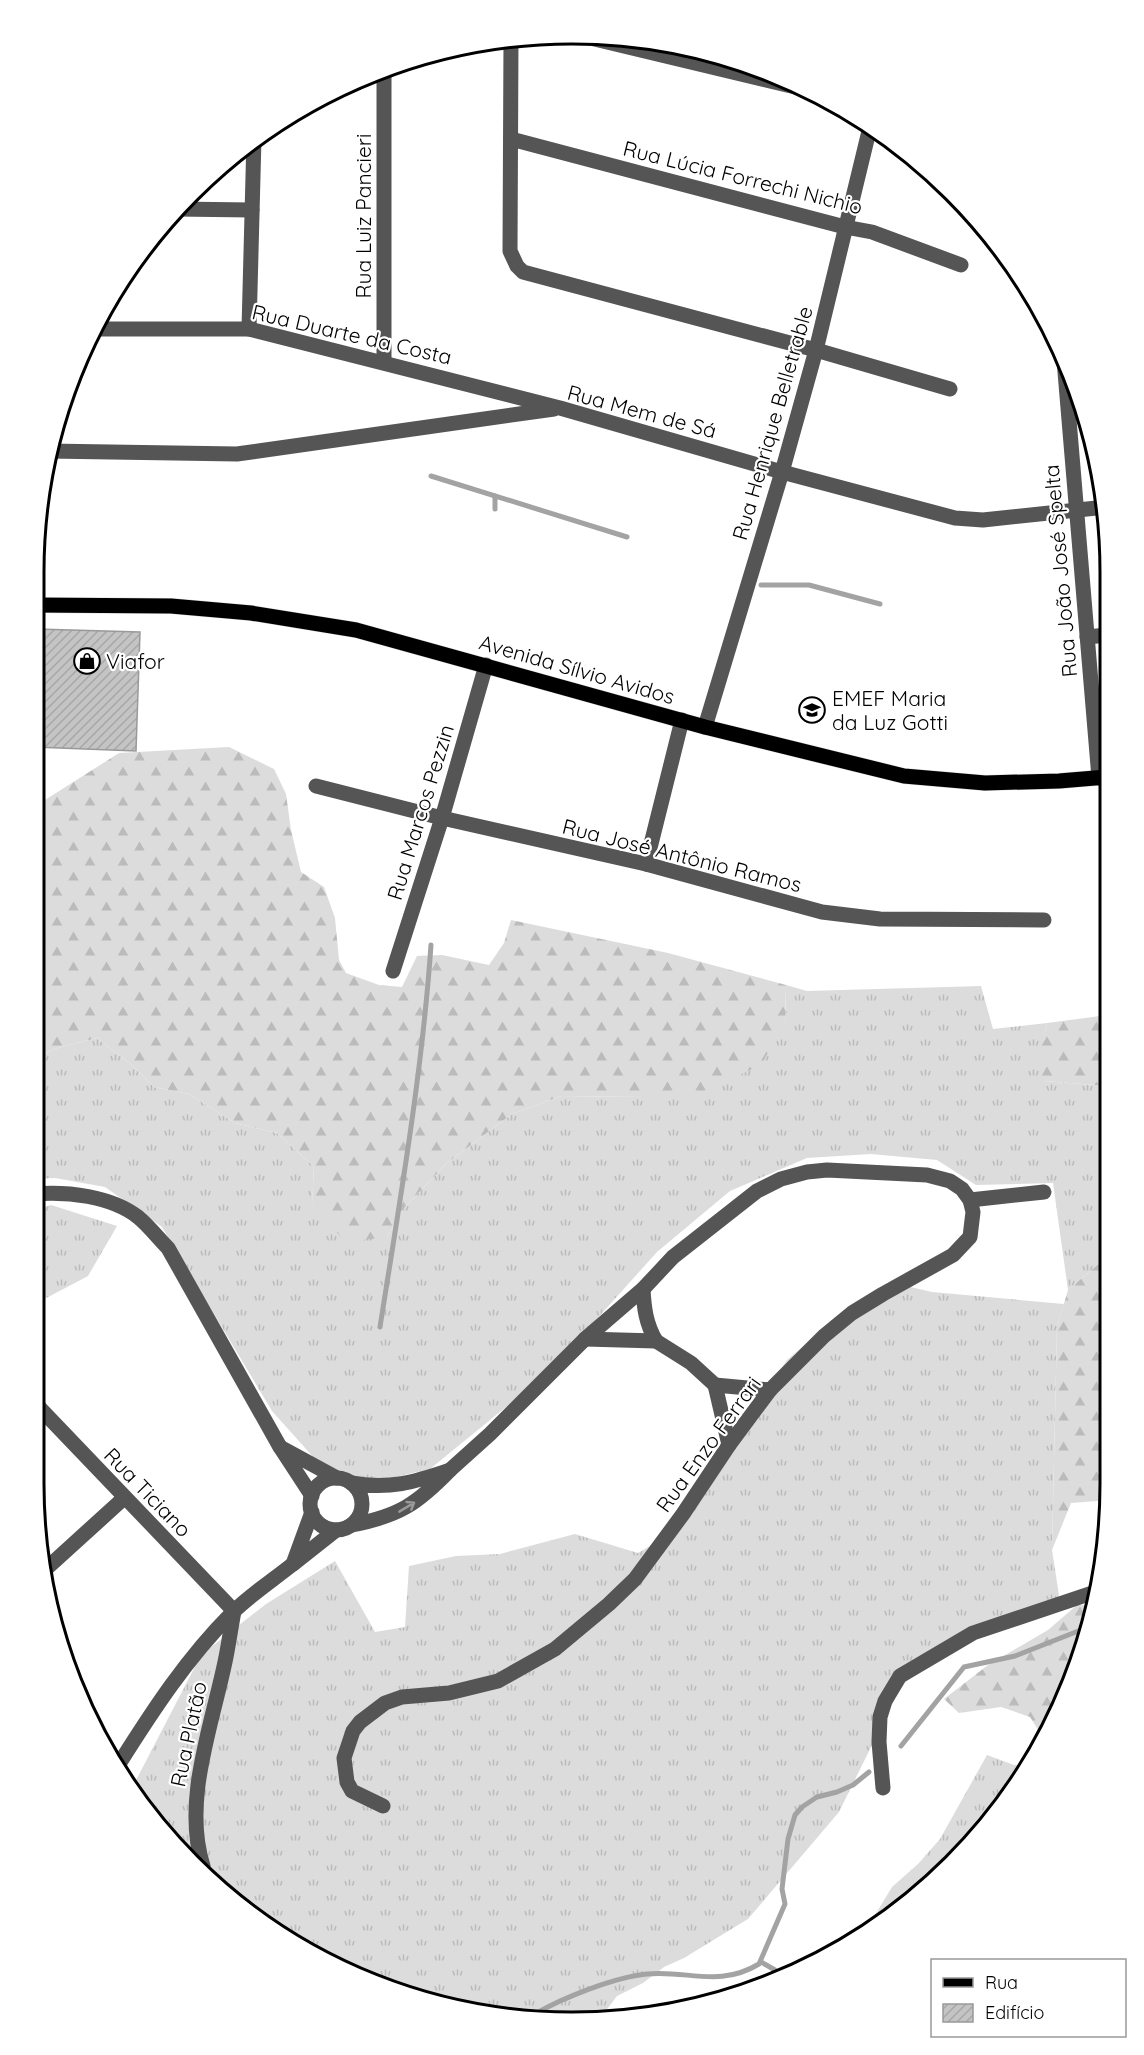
<svg xmlns="http://www.w3.org/2000/svg" width="1144" height="2055" font-family="Quicksand,sans-serif">
<defs>
<pattern id="grass-tufts" width="24" height="20" patternUnits="userSpaceOnUse" patternTransform="scale(1.5)"><rect width="24" height="20" fill="#dcdcdc"/><path d="M3 7l-1-3M5 7V3M7 7l1-3M15 17l-1-3M17 17v-4M19 17l1-3" fill="none" stroke="#bbb"/></pattern>
<pattern id="forest-firs" width="22" height="20" patternUnits="userSpaceOnUse" patternTransform="scale(1.5)"><rect width="22" height="20" fill="#dcdcdc"/><path d="M5 1l3.5 6h-7zM16 11l3.5 6h-7z" fill="#bbb"/></pattern>
<pattern id="building-hatch" width="6" height="6" patternUnits="userSpaceOnUse" patternTransform="scale(1.5)"><rect width="6" height="6" fill="#c4c4c4"/><path d="M-1 1l2-2M0 6l6-6M5 7l2-2" fill="none" stroke="#a7a7a7"/></pattern>
</defs>
<rect width="100%" height="100%" fill="#fff"/>
<g fill="url(#grass-tufts)">
<path d="M 786,985 L 807,991 L 981,986 L 993,1029 L 1047,1023 L 1040,1058 L 1044,1081 L 1108,1086 L 1109,1255 L 1068,1290 L 1053,1183 L 976,1185 L 937,1160 L 871,1154 L 807,1158 L 730,1191 L 657,1252 L 550,1371 L 430,1469 L 374,1482 L 323,1468 L 272,1411 L 162,1227 L 105,1187 L 55,1178 L 33,1179 L 34,1059 L 54,1049 L 97,1038 L 131,1064 L 154,1087 L 189,1094 L 235,1123 L 277,1133 L 314,1167 L 312,1203 L 387,1237 L 405,1207 L 447,1163 L 512,1114 L 561,1096 L 640,1097 L 785,1023 Z"/>
<path d="M 51,1205 L 117,1226 L 88,1276 L 33,1305 L 33,1211 Z"/>
<path d="M 893,1283 L 932,1292 L 1064,1304 L 1057,1327 L 1052,1550 L 1060,1602 L 962,1645 L 902,1684 L 839,1812 L 748,1919 L 684,1958 L 664,1967 L 643,1983 L 617,1996 L 605,2012 L 604,2021 L 432,2004 L 272,1931 L 144,1811 L 132,1788 L 201,1655 L 266,1604 L 335,1561 L 375,1632 L 405,1627 L 409,1566 L 456,1556 L 500,1554 L 575,1534 L 638,1553 L 674,1532 L 787,1360 L 832,1321 Z"/>
<path d="M 987,1755 L 1014,1765 L 1028,1765 L 927,1888 L 869,1925 L 892,1887 L 918,1864 L 940,1839 Z"/>
</g>
<g fill="url(#forest-firs)">
<path d="M 229,747 L 274,769 L 286,794 L 291,830 L 301,872 L 324,887 L 335,918 L 339,960 L 346,973 L 379,985 L 402,987 L 417,956 L 442,955 L 489,965 L 504,943 L 511,920 L 668,953 L 786,985 L 785,1023 L 761,1065 L 698,1094 L 640,1097 L 561,1096 L 512,1114 L 447,1163 L 405,1207 L 387,1237 L 345,1242 L 312,1203 L 314,1167 L 277,1133 L 235,1123 L 189,1094 L 154,1087 L 131,1064 L 97,1038 L 54,1049 L 34,1059 L 34,807 L 119,753 Z"/>
<path d="M 1108,1015 L 1108,1086 L 1044,1081 C 1033,1065 1044,1041 1047,1023 Z"/>
<path d="M 1109,1255 L 1110,1500 L 1071,1503 L 1052,1550 L 1057,1327 L 1068,1290 Z"/>
<path d="M 1077,1605 L 1095,1605 L 1093,1623 L 1044,1739 L 1030,1717 L 1001,1707 L 959,1713 L 944,1699 L 988,1665 L 1048,1630 Z"/>
</g>
<g fill="none" stroke-linecap="round" stroke-linejoin="round">
<g stroke="#a3a3a3" stroke-width="5">
<path d="M 431,476 L 627,537"/>
<path d="M 495,509 L 495,496"/>
<path d="M 761,585 L 809,585 L 880,604"/>
<path d="M 380,1327 C 400,1200 422,1074 431,945"/>
<path d="M 901,1746 L 964,1667 L 1015,1656 L 1091,1626"/>
<path d="M 761,1962 L 775,1970 L 778,1981"/>
<path d="M 535,2014 C 562,1998 615,1977 647,1974 C 688,1970 719,1988 759,1964 L 785,1904 L 782,1889 L 788,1839 L 795,1815 L 802,1807 L 817,1797 L 837,1792 L 853,1785 L 869,1772"/>
</g>
</g>
<path fill="url(#building-hatch)" stroke="#999" stroke-width="1.5" d="M 36,629 L 140,632 L 136,751 L 34,747 Z"/>
<g fill="none" stroke-linecap="round" stroke-linejoin="round">
<g stroke="#dbdbdb" stroke-width="16">
<path id="major" d="M 34,605 L 171,606 L 251,613 L 356,630 L 705,727 L 904,776 L 985,783 L 1059,781 L 1107,777"/>
</g>
<g stroke="#555" stroke-width="15">
<path d="M 582,36 L 808,90"/>
<path d="M 511,38 L 510,251 L 517,266 L 523,272 L 816,350 L 950,389"/>
<path d="M 384,70 L 384,362"/>
<path d="M 511,139 L 845,227 L 872,232 L 961,265"/>
<path d="M 175,209 L 252,210"/>
<path d="M 94,329 L 249,329 L 560,408 L 782,472 L 955,518 L 983,520 L 1106,507"/>
<path d="M 249,329 L 254,138"/>
<path d="M 1064,360 L 1099,778"/>
<path d="M 48,451 L 237,454 L 554,409"/>
<path d="M 1087,637 L 1107,635"/>
<path d="M 705,727 L 782,472 L 816,350 L 870,127"/>
<path d="M 316,786 L 442,818 L 646,864 L 822,912 L 880,919 L 1044,920"/>
<path d="M 646,864 L 682,720"/>
<path d="M 393,971 L 442,818 L 486,665"/>
<path d="M 33,1194 C 67,1191 111,1196 138,1217 C 149,1226 158,1238 168,1248 L 280,1447"/>
<path d="M 970,1200 L 1044,1192"/>
<path d="M 585,1339 L 656,1341 C 646,1324 644,1308 643,1289"/>
<path d="M 656,1341 L 691,1363 L 715,1385"/>
<path d="M 33,1401 L 234,1611 C 231,1627 229,1642 226,1657 C 213,1723 182,1800 203,1866"/>
<path d="M 729,1445 L 715,1385 L 770,1390"/>
<circle cx="336" cy="1504" r="26"/>
<path d="M 351,1483 C 389,1490 415,1482 450,1470 C 417,1504 399,1516 352,1525"/>
<path d="M 312,1496 L 280,1447 L 337,1478"/>
<path d="M 312,1512 L 293,1564 L 336,1530"/>
<path d="M 47,1568 L 124,1498"/>
<path d="M 119,1764 C 153,1710 187,1658 232,1613 C 250,1595 273,1580 293,1564"/>
<path d="M 883,1788 L 879,1742 L 880,1717 L 885,1701 L 900,1676 L 973,1633 L 1098,1591"/>
<path d="M 383,1806 L 352,1791 L 347,1782 L 344,1758 L 353,1731 L 360,1722 L 385,1703 L 402,1697 L 449,1693 L 498,1681 L 555,1649 L 609,1604 L 635,1579 L 683,1514 L 729,1445 L 770,1390 L 824,1336 L 852,1313 L 883,1294 L 953,1255 L 970,1237 L 973,1212 L 970,1200 L 962,1189 L 950,1181 L 927,1175 L 827,1170 L 807,1172 L 781,1179 L 757,1191 L 673,1257 L 643,1289 L 585,1339 L 490,1434 L 450,1470"/>
</g>
<use href="#major" stroke="#000" stroke-width="15"/>
</g>
<defs><path id="oneway-shaft" d="M-6 0H5M1.5-3L5.5 0L1.5 3" fill="none" stroke-width="1.6" stroke-linecap="round" stroke-linejoin="round" transform="scale(1.5)"/></defs>
<use stroke="#999" href="#oneway-shaft" transform="translate(407 1507) rotate(-31)"/>
<defs>
<g id="shop-ring" transform="scale(1.35)"><circle r="9.5" fill="#fff" stroke="#000" stroke-width="1.5"/><path d="M-5-2.5h2.3a2.7 3.5 0 0 1 5.4 0H5L5.5 6h-11ZM-1.5-2.5h3a1.5 2.3 0 0 0-3 0Z" fill="#000"/></g>
<g id="school-ring" transform="scale(1.35)"><circle r="9.5" fill="#fff" stroke="#000" stroke-width="1.5"/><path d="M0-5L7-2L0 1L-7-2ZM-4 1L0 2.5L4 1V4Q0 6-4 4Z" fill="#000"/></g>
</defs>
<g fill-rule="evenodd">
<use href="#shop-ring" x="87" y="661"/>
<use href="#school-ring" x="812" y="710"/>
</g>
<g text-anchor="middle" dominant-baseline="central" stroke-width="4.5" stroke-linejoin="round" paint-order="stroke">
<g font-size="21" fill="#000" stroke="#fff">
<text transform="translate(743 177) rotate(14)">Rua Lúcia Forrechi Nichio</text>
<text transform="translate(363 216) rotate(-90)">Rua Luiz Pancieri</text>
<text transform="translate(352 334) rotate(13)">Rua Duarte da Costa</text>
<text transform="translate(642 411) rotate(15)">Rua Mem de Sá</text>
<text transform="translate(772 423) rotate(-74)">Rua Henrique Belletrable</text>
<text transform="translate(1060 571) rotate(-95)">Rua João José Spelta</text>
<text transform="translate(577 669) rotate(16)">Avenida Sílvio Avidos</text>
<text transform="translate(420 812) rotate(-73)">Rua Marcos Pezzin</text>
<text transform="translate(682 855) rotate(14)">Rua José Antônio Ramos</text>
<text transform="translate(708 1444) rotate(-54)">Rua Enzo Ferrari</text>
<text transform="translate(148 1492) rotate(46)">Rua Ticiano</text>
<text transform="translate(188 1734) rotate(-78)">Rua Platão</text>
</g>
<g font-size="21" fill="#000" stroke="#fff" text-anchor="start">
<text x="106" y="661">Viafor</text>
<text x="832" y="698">EMEF Maria<tspan x="832" dy="24">da Luz Gotti</tspan></text>
</g>
</g>
<path d="M0 0H1144V2055H0ZM572 44H572A528 528 0 0 1 1100 572V1484A528 528 0 0 1 572 2012H572A528 528 0 0 1 44 1484V572A528 528 0 0 1 572 44Z" fill="#fff" fill-rule="evenodd"/>
<path fill="none" stroke="#000" stroke-width="3" d="M572 44H572A528 528 0 0 1 1100 572V1484A528 528 0 0 1 572 2012H572A528 528 0 0 1 44 1484V572A528 528 0 0 1 572 44Z"/>
<rect x="931" y="1959" width="195" height="78" fill="#ffffff" stroke="#999999" stroke-width="1.5"/>
<rect x="943" y="1978" width="30" height="9" fill="#000000" stroke="#999999" stroke-width="1.5"/>
<text x="985" y="1989" font-size="18" fill="#000000">Rua</text>
<rect x="943" y="2004" width="30" height="18" fill="url(#building-hatch)" stroke="#999999" stroke-width="1.5"/>
<text x="985" y="2019" font-size="18" fill="#000000">Edifício</text>
</svg>
